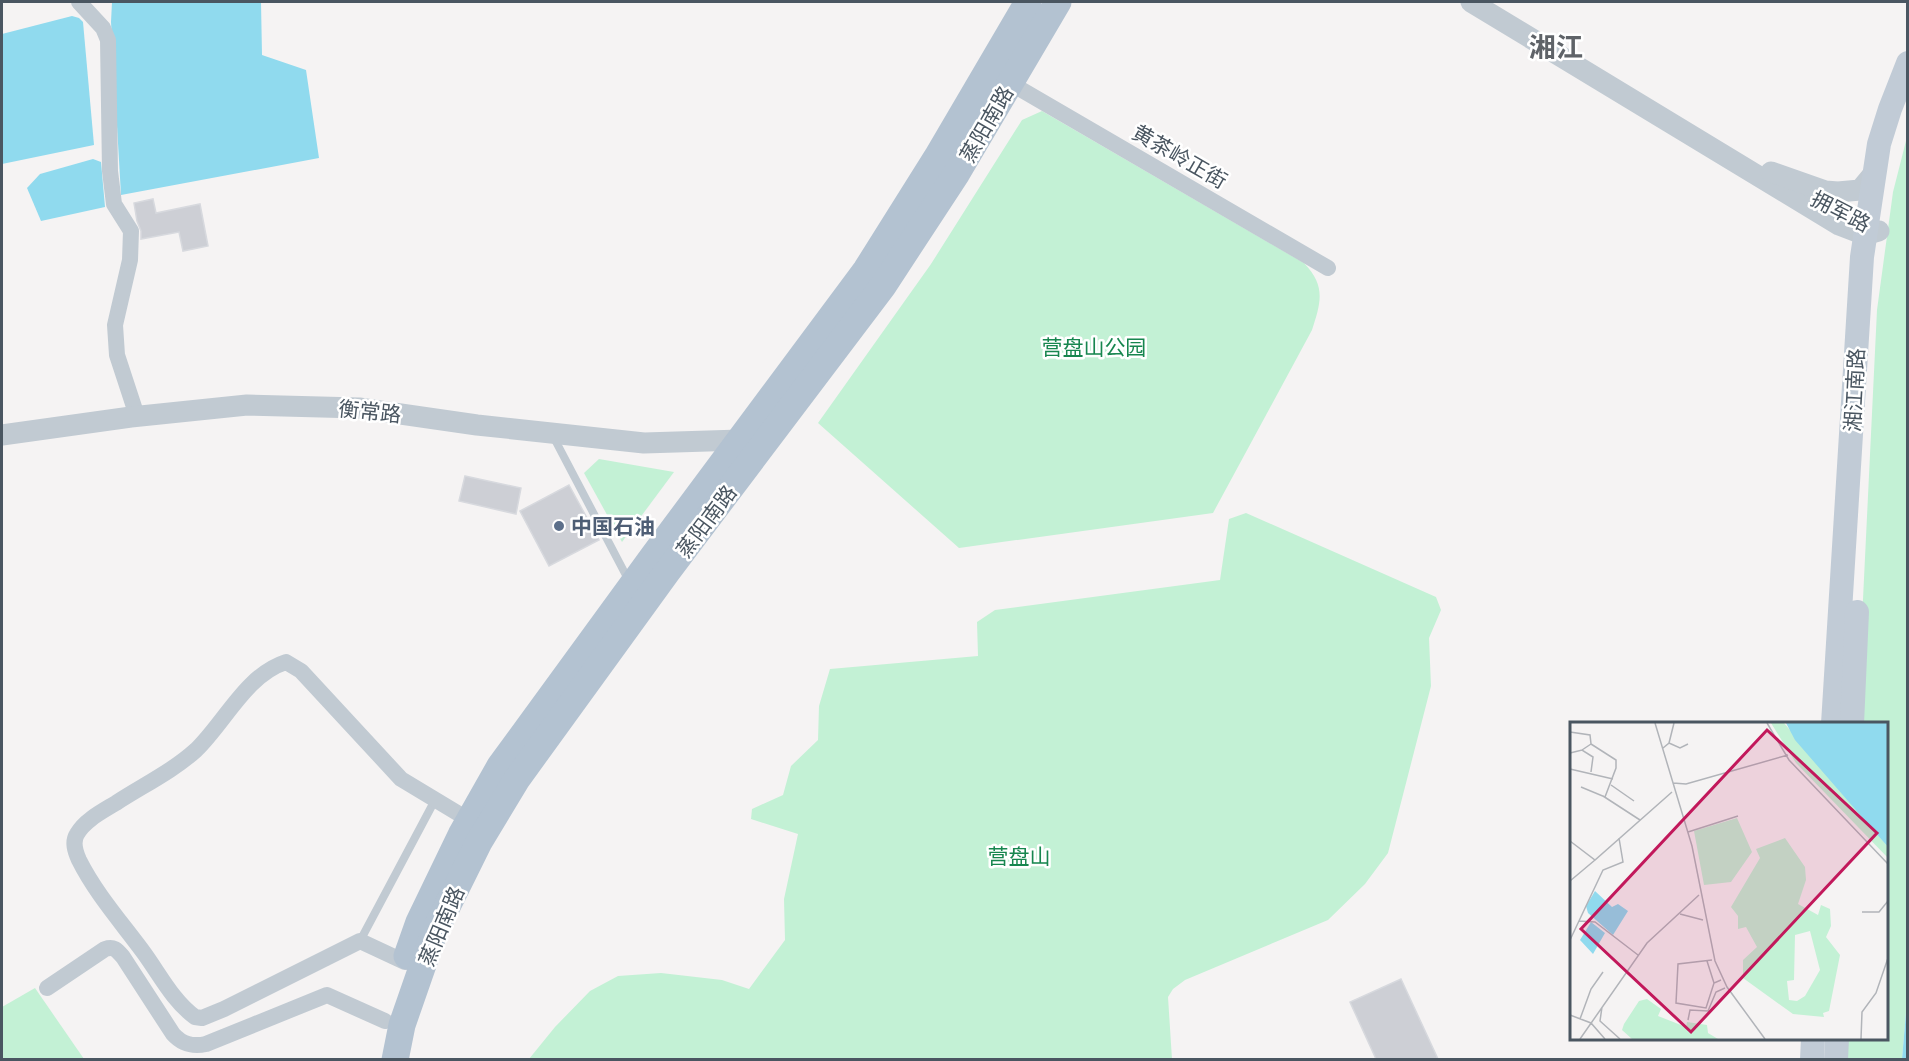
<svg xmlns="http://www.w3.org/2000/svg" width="1909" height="1061" font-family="Manrope,'Noto Sans SC',sans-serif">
<rect width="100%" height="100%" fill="#f5f3f3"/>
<g fill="#c3f1d5">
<path d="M 1042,111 L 1304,263 C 1326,286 1321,302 1312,330 L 1213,513 L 959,548 L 818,423 L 931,264 L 1022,120 Z"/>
<path d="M 1907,137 L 1907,1001 L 1902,1059 L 1841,1060 L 1842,1039 L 1886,1038 L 1886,724 L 1857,723 L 1877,310 L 1893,192 Z"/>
<path d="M 599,459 L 674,472 L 622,542 L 584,473 Z"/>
<path d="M 1246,513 L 1436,597 L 1441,610 L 1429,638 L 1431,686 L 1388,853 L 1365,884 L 1328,920 L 1185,980 L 1173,989 L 1168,997 L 1172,1059 L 529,1059 L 555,1027 L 590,991 L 618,976 L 661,973 L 722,980 L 749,989 L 785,940 L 784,899 L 798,834 L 751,819 L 752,809 L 783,795 L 791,766 L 818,740 L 819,706 L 830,669 L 978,656 L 977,622 L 995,610 L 1220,580 L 1229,519 Z"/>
<path d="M 35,988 L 84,1059 L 2,1059 L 2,1007 Z"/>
</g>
<g fill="#90daee">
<path d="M 112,2 L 261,2 L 262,55 L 306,70 L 319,158 L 121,195 L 111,22 Z"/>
<path d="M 72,16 L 79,18 L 83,22 L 94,145 L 2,164 L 2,34 Z"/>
<path d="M 93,159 L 101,162 L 105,207 L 41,221 L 27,188 L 40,174 Z"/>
<path d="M 1907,1001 L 1907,1059 L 1902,1059 Z"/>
</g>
<g fill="#cdcfd5" stroke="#d7d9de" stroke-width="1.5">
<path d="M 153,199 L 156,213 L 200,204 L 208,246 L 183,251 L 179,232 L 141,239 L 141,231 L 137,221 L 134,203 Z"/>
<path d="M 465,476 L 521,488 L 516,514 L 459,501 Z"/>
<path d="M 569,485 L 599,540 L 549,566 L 520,511 Z"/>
<path d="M 1401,979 L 1438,1059 L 1376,1059 L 1350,1002 Z"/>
</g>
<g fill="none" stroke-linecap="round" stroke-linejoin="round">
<g stroke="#c1cad2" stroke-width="8">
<path d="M 553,436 L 629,581"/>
<path d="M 360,941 L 435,800"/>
</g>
<g stroke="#c1cad2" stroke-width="16">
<path d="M 79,2 L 103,28 L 108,40 L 110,171 L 114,204 L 131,231 L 130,260 L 115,325 L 117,355 L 137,416"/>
<path d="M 1010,83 L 1328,268"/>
<path d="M 405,962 L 360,941 L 224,1009 L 202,1018 L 195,1017 C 173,1001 160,975 144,953 C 122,923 96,894 79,860 C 75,851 72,842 77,834 C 85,820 103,811 116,803 C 142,786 173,771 196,750 C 225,722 246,675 286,662 L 301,671 L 401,779 L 469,820"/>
<path d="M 47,988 L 105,949 C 114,946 117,950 123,957 L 173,1034 C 182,1044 192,1047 206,1044 L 327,995 L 385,1021"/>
</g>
<g stroke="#c1cad2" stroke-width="21">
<path d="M 1471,2 L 1839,225 L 1865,235 L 1879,231"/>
<path d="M 1771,172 L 1825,191 L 1838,192 L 1860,190 L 1875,172"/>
<path d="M 2,435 L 131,417 L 247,405 L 359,408 L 477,425 L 644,443 L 740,440"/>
</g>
<g stroke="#c1cbd6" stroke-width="24">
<path d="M 1833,724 L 1862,257 L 1879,144 L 1890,109 L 1908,63"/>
<path d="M 1852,724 L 1857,612"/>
<path d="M 1812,1060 L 1813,1038"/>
<path d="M 1836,1060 L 1837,1038"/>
</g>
<g stroke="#b3c2d1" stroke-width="27">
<path d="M 407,956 L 419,922 L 461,835 L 500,766 L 654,555 L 866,270 L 937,157 L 1028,2"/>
<path d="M 395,1060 L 402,1025 L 434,933 L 479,842 L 517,779 L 667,572 L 883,286 L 957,173 L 1058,2"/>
</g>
</g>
<circle fill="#5c6f8a" stroke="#fff" stroke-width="2" cx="559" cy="526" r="6"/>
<g text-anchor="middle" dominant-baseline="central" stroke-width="5" stroke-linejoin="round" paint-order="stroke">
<g font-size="21" fill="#4a5661" stroke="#fff">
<text transform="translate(986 124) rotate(-60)">蒸阳南路</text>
<text transform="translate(1180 156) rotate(30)">黄茶岭正街</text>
<text transform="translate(1841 211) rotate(27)">拥军路</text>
<text transform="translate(1854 390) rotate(-87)">湘江南路</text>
<text transform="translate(370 411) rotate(6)">衡常路</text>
<text transform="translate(706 521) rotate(-53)">蒸阳南路</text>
<text transform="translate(441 926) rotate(-67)">蒸阳南路</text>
</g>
<g font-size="21" fill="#17864f" stroke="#fff">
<text x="1094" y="347">营盘山公园</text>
<text x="1019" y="856">营盘山</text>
</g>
<g font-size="21" font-weight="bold" fill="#4e5e75" stroke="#fff" text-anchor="start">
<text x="571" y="526">中国石油</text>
</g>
<g font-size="27" font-weight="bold" fill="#5f6368" stroke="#fff">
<text x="1556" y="46">湘江</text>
</g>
</g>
<g transform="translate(1570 722)">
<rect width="318" height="318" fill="#f5f3f3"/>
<path d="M 201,1 L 214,1 L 318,125 L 318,136 L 226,41 ZM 167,96 L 182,130 L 161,160 L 134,163 L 124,109 ZM 215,116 L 235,145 L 236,158 L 228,182 L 248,193 L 251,183 L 260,187 L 261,204 L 256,215 L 270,233 L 259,289 L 253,291 L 254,295 L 223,292 L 173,256 L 173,238 L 187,225 L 176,205 L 168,207 L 168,194 L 161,185 L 190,136 L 186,127 ZM 240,209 L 250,248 L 235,274 L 227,279 L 219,278 L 217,259 L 224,258 L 225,213 ZM 77,277 L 91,287 L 88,294 L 116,305 L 117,300 L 137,303 L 138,311 L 148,317 L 62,317 L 52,308 L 54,302 L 69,279 Z" fill="#c3f1d5" fill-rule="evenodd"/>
<path d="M 216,1 L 318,1 L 318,125 L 225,18 ZM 25,169 L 42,185 L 48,182 L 58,189 L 43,213 L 18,191 L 16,184 ZM 21,200 L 35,211 L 23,232 L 10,218 Z" fill="#90daee"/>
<path fill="none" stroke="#b1b4b9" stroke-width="1.5" d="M 85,1 L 122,124 L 145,239 L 157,265 L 195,317M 197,1 L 219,38 L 318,142M 0,10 L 20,13 L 21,22 L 12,28M 99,21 L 110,26 L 118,22M 93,26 L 99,21 L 104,1M 0,31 L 12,28 L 23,35 L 21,50M 0,47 L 43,57M 103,61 L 116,62 L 218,33M 41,63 L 64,79M 11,65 L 35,75 L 46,46 L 46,38 L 21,22M 33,74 L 70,98M 118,110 L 168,94M 0,119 L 25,138 L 102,70M 0,159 L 25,138M 292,190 L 309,190 L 318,179M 110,192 L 133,198M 9,199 L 25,200 L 68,233M 0,218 L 33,148 L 53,140 L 49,116M 142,238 L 108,242 L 106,281 L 136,286 L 144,261 L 151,258M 137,239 L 144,261M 32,285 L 30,299 L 50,317M 0,293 L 21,301 L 35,317M 10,297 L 21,267 L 33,250M 118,298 L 120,288 L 138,289 L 146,270 L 155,266M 10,317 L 77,221 L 129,173M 291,317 L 292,290 L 306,271 L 318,236"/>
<path fill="#c2185b" fill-opacity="0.15" stroke="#c2185b" stroke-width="3" d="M 197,8 L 307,111 L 121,310 L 11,207 Z"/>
<rect width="318" height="318" fill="none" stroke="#4a5661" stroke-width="3"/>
</g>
<rect width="1909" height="1061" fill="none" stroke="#4a5661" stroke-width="6"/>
</svg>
